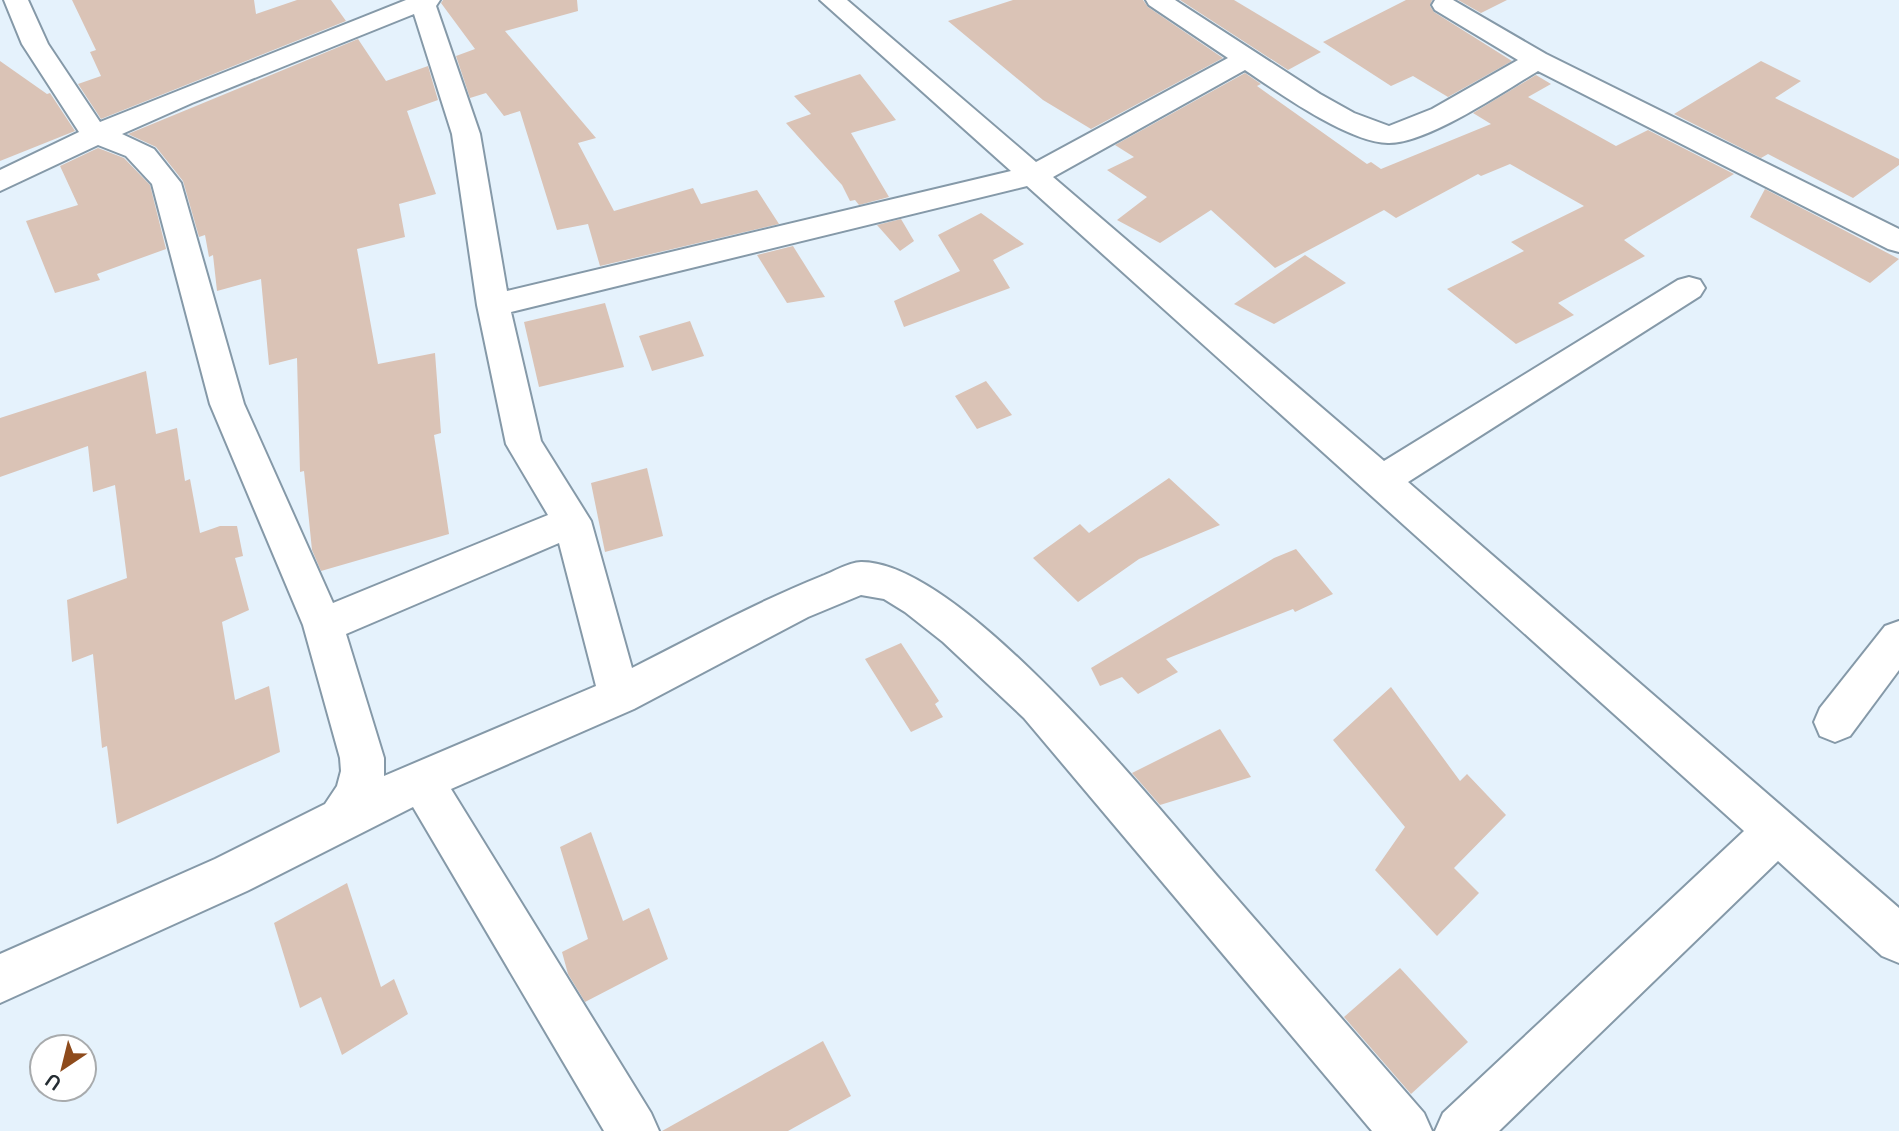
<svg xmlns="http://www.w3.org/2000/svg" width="1899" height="1131" font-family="Lato,sans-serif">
<rect width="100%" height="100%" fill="#e5f2fc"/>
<g fill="#dac3b6">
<path d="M 72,0 L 254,0 L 256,14 L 297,0 L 331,0 L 346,21 L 101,119 L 78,84 L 101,76 L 90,52 L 96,50 Z"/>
<path d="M 443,0 L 577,0 L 578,11 L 505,31 L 596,138 L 578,143 L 614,211 L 693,188 L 701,204 L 757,190 L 779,224 L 600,266 L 588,224 L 557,230 L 520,111 L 504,116 L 486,93 L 470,98 L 456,56 L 475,49 L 441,3 Z"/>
<path d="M 1013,0 L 1143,0 L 1148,7 L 1223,58 L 1091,129 L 1043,100 L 948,21 Z"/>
<path d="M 1180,0 L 1234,0 L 1321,52 L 1288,70 Z"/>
<path d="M 1406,0 L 1432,0 L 1430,6 L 1434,12 L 1512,61 L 1448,97 L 1413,76 L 1391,86 L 1323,42 Z"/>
<path d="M 1458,0 L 1507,0 L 1481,13 Z"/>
<path d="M 358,39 L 386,81 L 428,66 L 438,100 L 407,111 L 436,194 L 399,204 L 405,237 L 357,249 L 378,364 L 435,353 L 441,433 L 434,435 L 449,534 L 321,571 L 312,550 L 304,471 L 300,472 L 297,358 L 269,365 L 261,279 L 217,291 L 213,255 L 209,257 L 205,235 L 199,237 L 183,181 L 156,147 L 128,134 Z"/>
<path d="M 0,61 L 47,94 L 50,93 L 75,131 L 0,161 Z"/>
<path d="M 1761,61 L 1801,81 L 1775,98 L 1899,159 L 1899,165 L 1853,198 L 1768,154 L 1761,158 L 1674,114 Z"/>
<path d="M 1245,73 L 1261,84 L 1257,86 L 1367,164 L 1371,162 L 1381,169 L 1491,124 L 1473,113 L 1536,75 L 1551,84 L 1528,97 L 1616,146 L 1648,130 L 1734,174 L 1624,240 L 1645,256 L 1558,303 L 1574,315 L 1516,344 L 1447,289 L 1524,251 L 1511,242 L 1584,206 L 1510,164 L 1481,176 L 1478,174 L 1396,218 L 1384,210 L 1275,268 L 1211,210 L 1160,243 L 1117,220 L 1147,197 L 1107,170 L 1134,157 L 1115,145 Z"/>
<path d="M 860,74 L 896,120 L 851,133 L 889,197 L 859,205 L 855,200 L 850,201 L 842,185 L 786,123 L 811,114 L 794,96 Z"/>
<path d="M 98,148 L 124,158 L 150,185 L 166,249 L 97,274 L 100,280 L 55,293 L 26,221 L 78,205 L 60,166 Z"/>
<path d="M 1765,189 L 1817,216 L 1899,259 L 1870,283 L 1750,217 Z"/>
<path d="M 981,213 L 1024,244 L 993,260 L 1010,288 L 904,327 L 894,301 L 960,271 L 938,235 Z"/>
<path d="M 901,219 L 914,241 L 900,251 L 877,225 Z"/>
<path d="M 793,246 L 825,297 L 787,303 L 757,255 Z"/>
<path d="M 1305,255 L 1346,283 L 1274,324 L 1234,304 Z"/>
<path d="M 605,303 L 624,367 L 539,387 L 524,322 Z"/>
<path d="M 690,321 L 704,356 L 652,371 L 639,336 Z"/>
<path d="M 146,371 L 156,434 L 177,428 L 185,481 L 190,479 L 200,533 L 220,526 L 237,526 L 243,556 L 235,558 L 249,610 L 222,622 L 235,700 L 269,686 L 280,752 L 117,824 L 107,746 L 102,748 L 93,654 L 72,662 L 67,600 L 127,578 L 115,485 L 93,492 L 88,446 L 0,477 L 0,418 Z"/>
<path d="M 986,381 L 1012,415 L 977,429 L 955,396 Z"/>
<path d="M 647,468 L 663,536 L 605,552 L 591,483 Z"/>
<path d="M 1169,478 L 1220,525 L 1139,559 L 1078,602 L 1033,558 L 1080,524 L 1089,533 Z"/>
<path d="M 1296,549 L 1333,594 L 1295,612 L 1293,609 L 1166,659 L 1178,672 L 1138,694 L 1122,677 L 1100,686 L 1091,668 L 1274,558 Z"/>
<path d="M 901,643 L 939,701 L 935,704 L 943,717 L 911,732 L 865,659 Z"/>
<path d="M 1391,687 L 1460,781 L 1467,774 L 1506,815 L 1454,868 L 1479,893 L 1437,936 L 1375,870 L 1405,827 L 1333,740 Z"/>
<path d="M 1220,729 L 1251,777 L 1160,805 L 1132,773 Z"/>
<path d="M 591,832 L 623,921 L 649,908 L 668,959 L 585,1002 L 568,974 L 562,952 L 588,939 L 560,847 Z"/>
<path d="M 347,883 L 381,987 L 394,979 L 408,1014 L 342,1055 L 321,997 L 300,1008 L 274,923 Z"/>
<path d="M 1400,968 L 1468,1042 L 1411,1094 L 1344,1017 Z"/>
<path d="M 823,1041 L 851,1096 L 788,1131 L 662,1131 Z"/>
</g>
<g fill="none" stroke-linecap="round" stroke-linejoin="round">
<g stroke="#8599a8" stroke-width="4">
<g id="minor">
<path d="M 4,0 L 28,0 L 48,44 L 100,122 L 406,0 L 440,0 L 436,6 L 480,134 L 507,291 L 1011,171 L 820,0 L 847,0 L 1036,162 L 1228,58 L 1149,5 L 1146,0 L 1175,0 L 1320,94 L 1354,113 L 1389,126 L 1432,109 L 1518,60 L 1435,10 L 1432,5 L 1435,0 L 1453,0 L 1546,54 L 1899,229 L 1899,252 L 1888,249 L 1538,71 C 1504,91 1427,144 1388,143 C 1348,142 1279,93 1245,70 L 1053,177 L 1384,461 L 1678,280 L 1689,277 L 1700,280 L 1705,288 L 1700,296 L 1408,482 L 1899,908 L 1899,963 L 1882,956 L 1778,861 L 1499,1131 L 1435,1131 L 1443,1113 L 1744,831 L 1027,186 L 511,312 L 541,441 L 591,521 L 632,668 C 695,636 757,602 822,576 C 833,572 849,562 861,562 C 962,561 1159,810 1226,886 C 1292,962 1358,1037 1424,1113 L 1432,1131 L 1372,1131 L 1024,718 L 943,642 L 905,612 L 884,599 L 861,595 L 808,617 L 634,709 L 451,789 L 651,1113 L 659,1131 L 604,1131 L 413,807 L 247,891 L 0,1003 L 0,954 L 215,859 L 325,804 L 337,786 L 341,771 L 340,758 L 303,625 L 210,404 L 152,184 L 126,156 L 98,145 L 0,191 L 0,170 L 79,132 L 22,44 ZM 414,14 L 452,134 L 477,305 L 506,444 L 548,515 L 333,603 L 244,404 L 181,183 L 154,149 L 122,134 L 192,103 ZM 559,543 L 596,686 L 384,776 L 384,758 L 346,634 Z"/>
<path d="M 1899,621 L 1899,670 L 1850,736 L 1835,742 L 1820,736 L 1814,722 L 1820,708 L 1885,626 Z"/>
</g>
</g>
<use href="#minor" fill="#fff" fill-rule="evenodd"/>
</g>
<g transform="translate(63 1068) rotate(215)"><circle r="33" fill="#ffffff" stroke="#a8abad" stroke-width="2"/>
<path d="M0-5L12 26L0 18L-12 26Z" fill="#8e4b1c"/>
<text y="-10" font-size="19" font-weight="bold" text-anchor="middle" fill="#252d33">U</text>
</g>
</svg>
